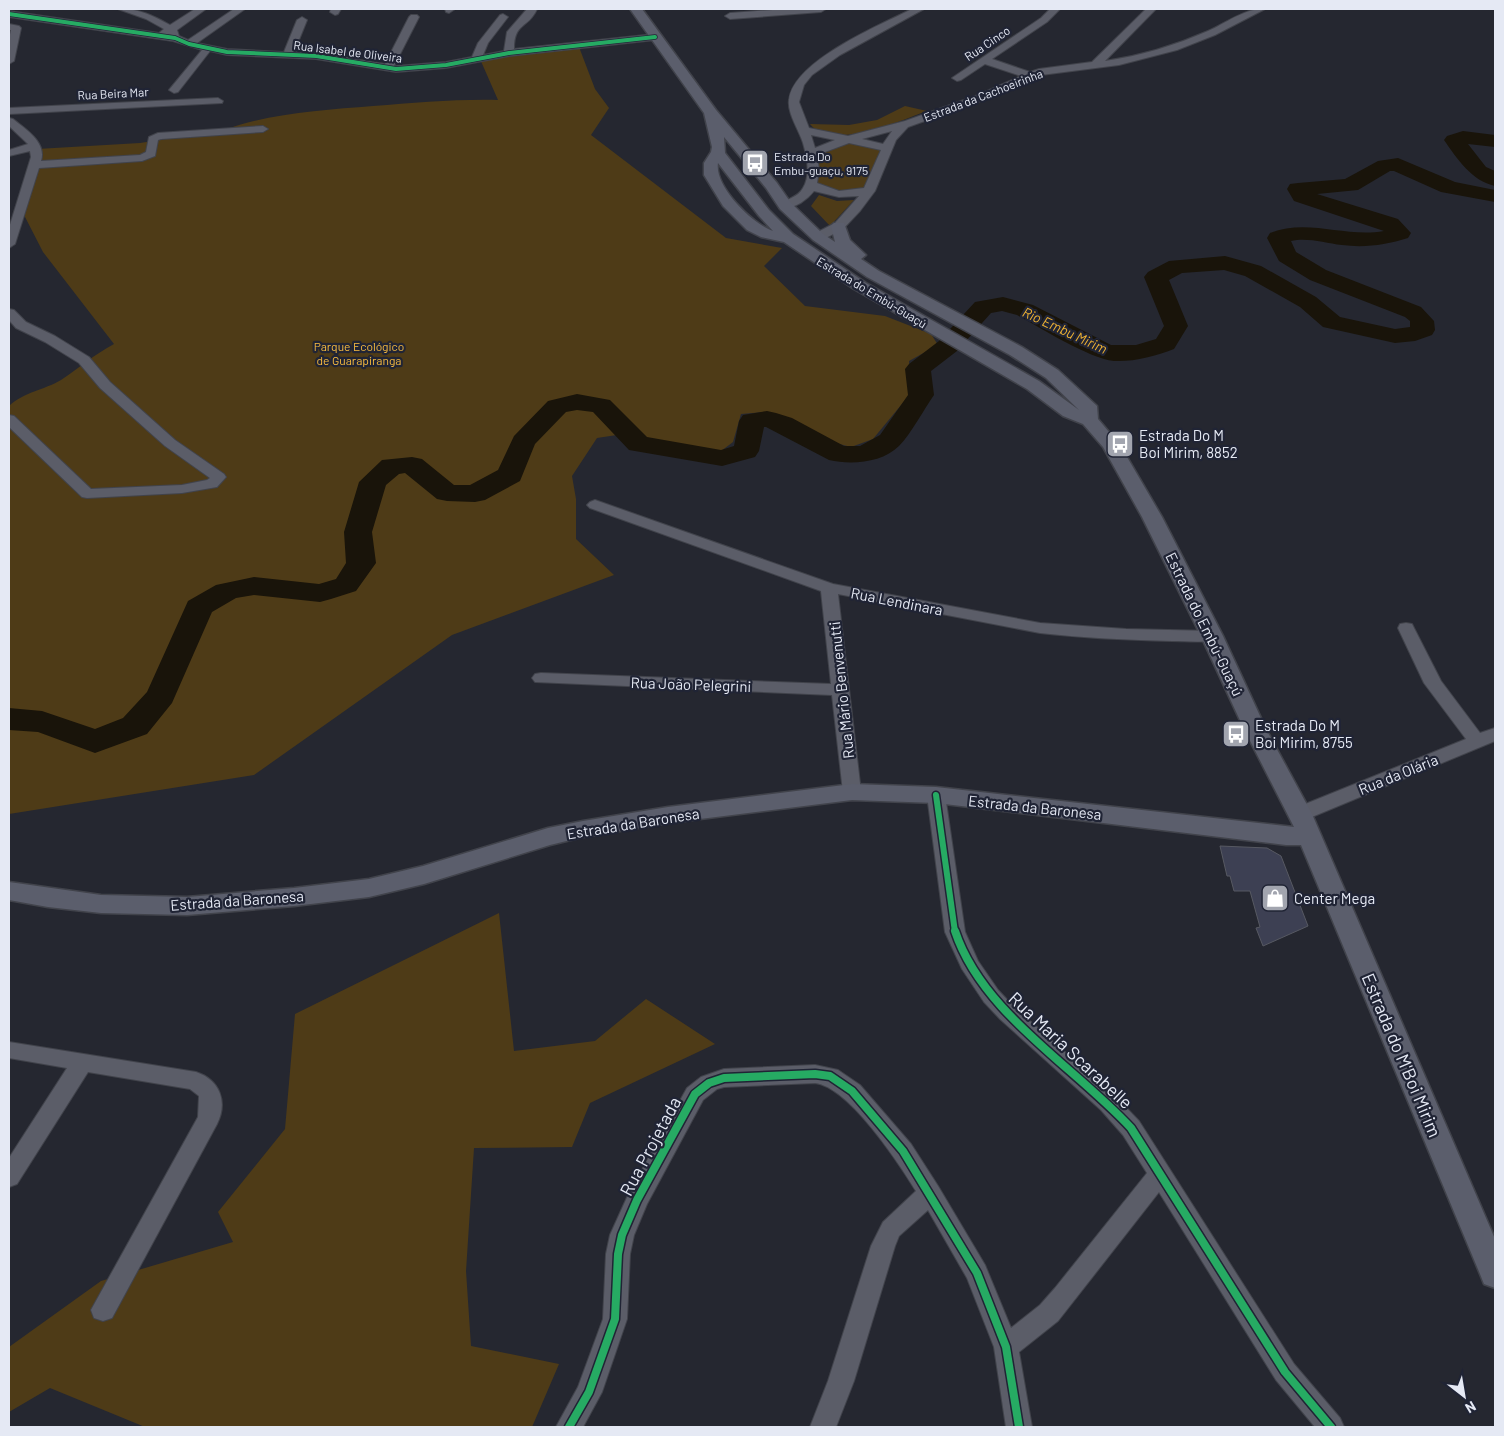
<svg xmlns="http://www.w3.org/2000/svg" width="1504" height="1436" font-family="Barlow,sans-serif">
<rect width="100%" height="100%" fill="#252730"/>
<g fill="#4e3b17">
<path d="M 579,47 L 595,89 L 609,108 L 591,135 L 726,238 L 782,248 L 764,266 L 805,306 L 885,316 L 931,334 L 938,345 L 909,361 L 911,393 L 873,439 L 851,447 L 828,441 L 792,419 L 764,412 L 741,414 L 733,442 L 721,451 L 666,445 L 630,433 L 597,438 L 572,476 L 576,499 L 576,539 L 614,575 L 452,635 L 254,775 L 9,814 L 9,406 C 24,392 44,390 61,380 C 79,368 95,354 114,344 L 43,252 L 23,213 L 37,149 L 140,143 L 224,130 C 271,113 324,110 373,106 C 415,103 456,99 498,100 L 480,59 Z"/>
<path d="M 905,106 L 927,111 C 902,120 830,152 810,124 L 849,125 L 877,120 Z"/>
<path d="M 848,141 L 886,148 L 869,189 L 847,195 L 813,184 L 818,151 Z"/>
<path d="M 819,195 L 837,201 L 854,200 L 830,226 L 811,206 Z"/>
<path d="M 499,913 L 514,1051 L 595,1041 L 646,999 L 715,1044 L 590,1103 L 572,1147 L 474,1148 L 466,1271 L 471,1346 L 559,1364 L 532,1427 L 145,1427 L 50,1388 L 9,1412 L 9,1347 L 101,1281 L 233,1242 L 218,1212 L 285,1129 L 295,1014 Z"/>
</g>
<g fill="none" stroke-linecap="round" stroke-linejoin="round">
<g fill="#19140a" fill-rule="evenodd">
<path d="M 1463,131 L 1495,135 L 1495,147 L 1468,144 L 1486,167 L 1495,171 L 1495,186 C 1472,181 1457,159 1444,140 L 1447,136 Z"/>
<path d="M 1398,158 L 1455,182 L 1495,190 L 1495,202 L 1441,192 L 1394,171 L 1390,171 L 1358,190 L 1317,194 L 1398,219 L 1411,233 L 1408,238 C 1386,245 1364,248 1342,245 C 1325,243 1307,237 1291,241 L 1296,252 L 1326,270 L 1421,307 L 1434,321 L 1435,330 L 1432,335 L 1415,341 L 1395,343 L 1323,327 L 1300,307 L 1245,276 L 1224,270 L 1182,273 L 1169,280 L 1188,326 L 1174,349 C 1155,356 1134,362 1114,361 C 1088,358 1041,328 1017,315 L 1002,311 L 991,313 L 957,351 L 931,371 L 934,395 C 924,409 911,434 899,446 C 882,463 851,465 829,460 L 766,427 L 764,427 L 759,451 L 755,457 L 722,466 L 629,450 L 593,412 L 577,410 L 566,412 L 535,444 L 520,481 L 485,500 L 475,502 L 447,501 L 437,499 L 405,473 L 399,474 L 386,485 L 372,532 L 376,563 L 356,591 L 331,599 L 320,602 L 254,595 L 236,598 L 212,612 L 172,703 L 147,734 L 95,753 L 38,732 L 9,730 L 9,708 L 42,711 L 95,729 L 123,718 L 147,692 L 188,601 L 216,585 L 254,577 L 319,584 L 336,579 L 346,563 L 344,532 L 359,482 L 382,460 L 412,457 L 422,459 L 454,485 L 470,485 L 498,470 L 514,436 L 548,401 L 577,394 L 610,400 L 647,437 L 721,450 L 734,446 L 739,421 L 743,415 L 767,411 L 776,413 L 792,418 L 844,446 L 860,446 L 880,435 L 908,395 L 905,369 L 909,364 L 939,341 L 975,302 L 1003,297 L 1033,305 L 1111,345 L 1136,345 L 1156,339 L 1164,326 L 1144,277 L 1148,272 L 1169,261 L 1225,256 L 1261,266 L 1316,297 L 1340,317 L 1395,329 L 1410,327 L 1410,321 L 1405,317 L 1310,280 L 1279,261 L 1267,238 L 1270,233 C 1308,218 1345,238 1384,231 L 1294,201 L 1287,189 L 1290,184 L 1298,183 L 1345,179 L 1378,161 Z"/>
</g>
</g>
<path fill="#3d4053" stroke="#575962" d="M 1220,846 L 1267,848 L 1281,856 L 1308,926 L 1263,946 L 1256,928 L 1260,927 L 1250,891 L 1234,891 L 1230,876 L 1227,876 Z"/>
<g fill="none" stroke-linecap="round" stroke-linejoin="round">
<g stroke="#41434b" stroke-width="2">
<g id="minor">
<path d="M 118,9 C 138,8 154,16 170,25 L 195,9 L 206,9 L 177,30 L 179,36 L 188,40 L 234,9 L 245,9 L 197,43 L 227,49 L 284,52 L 297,20 L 302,17 L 307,20 L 294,52 L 316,53 L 385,64 L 409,17 L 411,15 L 417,15 L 419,17 L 394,66 L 396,66 L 446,62 L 472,57 L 478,43 L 500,15 L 503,14 L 508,17 L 488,43 L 483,55 L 504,51 L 507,32 L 527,9 L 537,9 C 528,29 514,22 514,49 L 655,34 L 660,37 L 655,40 L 509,56 L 446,68 L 396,72 L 316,59 L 227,55 L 210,51 L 178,92 L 174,93 L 169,90 L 202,50 L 173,41 L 9,17 L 9,11 L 159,33 L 164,29 L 146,19 Z"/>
<path d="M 331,9 L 341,9 L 338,14 L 335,15 L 330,12 Z"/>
<path d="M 445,9 L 455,9 L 449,13 L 446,12 Z"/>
<path d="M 787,9 L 826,9 L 821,12 L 730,19 L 725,16 L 730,13 Z"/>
<path d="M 912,9 L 924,9 L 840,55 L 812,75 L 804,85 L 799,102 L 809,128 L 848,136 L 905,121 L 978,95 L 1021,76 L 985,64 L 961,80 L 957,81 L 952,78 L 1041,18 L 1050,9 L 1060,9 L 1047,22 L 992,59 L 1030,72 L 1039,69 L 1092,62 L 1146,9 L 1156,9 L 1105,61 C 1140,56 1176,45 1208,31 C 1226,23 1245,8 1265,9 L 1215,35 L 1177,50 L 1119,65 L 1041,75 L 986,99 L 908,127 L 896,140 L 875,191 L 860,211 L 843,229 L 822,240 L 814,240 L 812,237 L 814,234 L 835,223 L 859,196 L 839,197 L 814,191 C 807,200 796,207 785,209 L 779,206 C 786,198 798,198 803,188 C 811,175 807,157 803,143 C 799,130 787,113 789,100 C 793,61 880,25 912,9 ZM 892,131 L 883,144 L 862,139 ZM 811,135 L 835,140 L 815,148 ZM 849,143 L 881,150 L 864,188 L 839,191 L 817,183 L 819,170 L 817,155 Z"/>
<path d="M 9,24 L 19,26 L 21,28 L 14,61 L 9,64 L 9,39 L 11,30 L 9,30 Z"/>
<path d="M 218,98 L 223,101 L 222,103 L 9,114 L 9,108 Z"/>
<path d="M 9,118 L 13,119 C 25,129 47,142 41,161 L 140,155 L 146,152 L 149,137 L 158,133 L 263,126 L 268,129 L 263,132 L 161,139 L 158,140 L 155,156 L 142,161 L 39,168 L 15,244 L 9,248 L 9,228 L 31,157 L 30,151 L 9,156 L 9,150 L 28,144 L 9,126 Z"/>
<path d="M 9,309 L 14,310 L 26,322 L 55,336 L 89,357 L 110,382 L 175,440 L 224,474 L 226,477 L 217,487 L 182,493 L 87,498 L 82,497 L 9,427 L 9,415 L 14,416 L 91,489 L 182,485 L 207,480 L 210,478 L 165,446 L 100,388 L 79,363 L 45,342 L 16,328 L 9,320 Z"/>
<path d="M 595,500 L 833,584 L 1040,623 L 1126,629 L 1212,631 L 1218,632 L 1220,636 L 1218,640 C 1203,643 1186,641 1172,641 C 1128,640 1084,638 1040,633 L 838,594 L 861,792 L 858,796 L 852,798 L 846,796 L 843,792 L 832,695 L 535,682 L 532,678 L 535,674 L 541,673 L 831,684 L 821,591 L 590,508 L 587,505 L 590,502 Z"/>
<path d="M 1406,623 L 1412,624 L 1414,628 L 1441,681 L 1480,733 L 1495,728 L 1495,741 L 1307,819 L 1300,820 L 1293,819 L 1291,814 L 1293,809 L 1466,739 L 1424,683 L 1398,628 L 1400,624 Z"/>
<path d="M 936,789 L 942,791 L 945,795 L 965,932 L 978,961 L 998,990 L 1014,1007 L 1117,1098 L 1139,1121 L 1294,1364 L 1340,1418 L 1344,1427 L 1315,1427 L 1276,1380 L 1159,1192 L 1058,1321 L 1019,1352 L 1032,1427 L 1006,1427 L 994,1347 L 967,1278 L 928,1210 L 899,1236 L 895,1246 L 854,1381 L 836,1427 L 810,1427 L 828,1381 L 871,1246 L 883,1222 L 916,1191 C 898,1162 849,1087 815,1083 L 724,1087 L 717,1089 L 703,1100 L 647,1204 L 634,1235 L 630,1254 L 627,1319 L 602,1392 L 583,1427 L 556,1427 L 578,1387 L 603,1319 L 606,1254 L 610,1235 L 629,1193 L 687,1088 L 701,1077 L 724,1069 L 815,1065 L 838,1070 L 860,1085 L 911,1144 L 938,1186 L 985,1265 L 1011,1328 L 1040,1305 L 1055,1288 L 1147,1173 L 1123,1135 L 1101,1110 L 1000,1019 L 984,1002 L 962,969 L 945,932 L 927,795 L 930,791 Z"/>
<path d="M 9,1042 L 196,1072 C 220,1080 228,1102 217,1124 L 112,1318 L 103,1321 L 94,1318 L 91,1310 L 198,1117 L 199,1096 L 190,1089 L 88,1072 L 17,1184 L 9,1187 L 9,1158 L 67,1068 L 9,1058 Z"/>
</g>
</g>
<g stroke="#41434b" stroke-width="3">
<path id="major" d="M 630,9 L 642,9 L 716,110 L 777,183 L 791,203 L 823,234 L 835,242 L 831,226 L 834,223 L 844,223 L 850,240 L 866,255 L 861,259 L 879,271 L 1022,347 L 1058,370 L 1097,406 L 1098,419 L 1120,445 L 1162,517 L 1223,636 L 1266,729 L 1312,814 L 1495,1239 L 1495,1288 L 1484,1284 L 1480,1274 L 1301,845 L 1286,845 L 936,803 L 852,800 L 668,823 L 583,837 L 550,845 L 424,884 L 369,897 L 294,906 L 187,915 L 101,913 L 48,907 L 9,900 L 9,882 L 101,895 L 187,897 L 294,888 L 369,879 L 423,866 L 548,828 L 583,821 L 668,807 L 852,784 L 936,787 L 1294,827 L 1244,729 L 1201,636 L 1142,517 L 1103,447 L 1083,424 L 1063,416 L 1027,389 L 854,289 L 784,242 L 761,237 L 747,230 L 723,206 L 704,175 L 704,163 L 711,152 L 712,147 L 704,113 ZM 724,137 L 766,188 L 780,209 L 813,240 L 867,277 L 1010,355 L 1046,378 L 1079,410 L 1039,381 L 866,283 L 793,234 L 769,210 L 725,153 ZM 718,163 L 759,216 L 773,231 C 752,224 714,186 718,163 Z"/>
</g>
<use href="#minor" fill="#5b5d68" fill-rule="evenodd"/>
<use href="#major" fill="#5b5e6c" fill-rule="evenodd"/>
<g stroke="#202435" stroke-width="5.5">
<path id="cycleway-far2" d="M 9,14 L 175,38 L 189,44 L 227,52 L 316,56 L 396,69 L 446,65 L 509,53 L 655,37"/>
</g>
<g stroke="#202435" stroke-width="9">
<path id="cycleway-far1" d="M 936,795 L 955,932"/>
</g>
<g stroke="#202435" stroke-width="11">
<g id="cycleway">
<path d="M 955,931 C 982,1013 1074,1066 1131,1128 L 1285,1372 L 1331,1427"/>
<path d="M 569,1427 L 589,1392 L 615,1319 L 618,1254 L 622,1235 L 637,1200 L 695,1094 L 709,1083 L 724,1078 L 815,1074 L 830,1076 L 852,1091 L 903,1151 L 977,1273 L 1006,1347 L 1019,1427"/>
</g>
</g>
<use href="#cycleway-far2" stroke="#26ab63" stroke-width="4"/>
<use href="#cycleway-far1" stroke="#26ab63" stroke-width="6"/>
<use href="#cycleway" stroke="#26ab63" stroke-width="8"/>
</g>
<defs>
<g id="bus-square" transform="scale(1.4375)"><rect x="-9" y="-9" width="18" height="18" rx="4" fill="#a2a5af" stroke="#202435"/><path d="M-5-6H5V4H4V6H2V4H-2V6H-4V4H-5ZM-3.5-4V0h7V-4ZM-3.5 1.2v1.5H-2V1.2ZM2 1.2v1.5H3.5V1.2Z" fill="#fff"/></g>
<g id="shop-square" transform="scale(1.4375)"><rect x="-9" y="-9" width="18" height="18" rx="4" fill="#a2a5af" stroke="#202435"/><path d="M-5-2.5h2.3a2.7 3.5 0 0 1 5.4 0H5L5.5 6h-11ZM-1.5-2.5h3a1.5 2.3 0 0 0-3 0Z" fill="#fff"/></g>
</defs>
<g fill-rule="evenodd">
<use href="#bus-square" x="755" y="163"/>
<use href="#bus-square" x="1120" y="444"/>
<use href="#bus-square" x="1236" y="734"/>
<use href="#shop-square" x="1275" y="898"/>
</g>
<g text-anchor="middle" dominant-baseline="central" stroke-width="4.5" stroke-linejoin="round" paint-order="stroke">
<g font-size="12" fill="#e5e9f4" stroke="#202435">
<text transform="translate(987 43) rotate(-34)">Rua Cinco</text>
<text transform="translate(348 51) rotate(7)">Rua Isabel de Oliveira</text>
<text transform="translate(113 93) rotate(-3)">Rua Beira Mar</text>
<text transform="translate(983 95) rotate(-21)">Estrada da Cachoeirinha</text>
<text transform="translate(872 292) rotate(31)">Estrada do Embú-Guaçú</text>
</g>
<g font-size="12" fill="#e5e9f4" stroke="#202435" text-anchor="start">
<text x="774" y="156">Estrada Do<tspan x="774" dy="14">Embu-guaçu, 9175</tspan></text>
</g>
<g font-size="12" fill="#fabd40" stroke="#202435">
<text x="359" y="346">Parque Ecológico<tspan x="359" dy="14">de Guarapiranga</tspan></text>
</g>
<g font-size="14" font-style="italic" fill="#f0b333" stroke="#202435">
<text transform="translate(1065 330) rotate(25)">Rio Embu Mirim</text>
</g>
<g font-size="15" fill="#e5e9f4" stroke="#202435" text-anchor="start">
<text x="1139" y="435">Estrada Do M<tspan x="1139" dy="17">Boi Mirim, 8852</tspan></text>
<text x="1255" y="725">Estrada Do M<tspan x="1255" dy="17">Boi Mirim, 8755</tspan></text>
<text x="1294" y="898">Center Mega</text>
</g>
<g font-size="15" fill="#e5e9f4" stroke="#202435">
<text transform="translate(897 601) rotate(11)">Rua Lendinara</text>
<text transform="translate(1205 624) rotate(64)">Estrada do Embú-Guaçú</text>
<text transform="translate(691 684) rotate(2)">Rua João Pelegrini</text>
<text transform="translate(841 690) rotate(-96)">Rua Mário Benvenutti</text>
<text transform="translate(1398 774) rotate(-22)">Rua da Olária</text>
<text transform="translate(1035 807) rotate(6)">Estrada da Baronesa</text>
<text transform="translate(633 823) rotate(-9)">Estrada da Baronesa</text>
<text transform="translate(237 900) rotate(-4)">Estrada da Baronesa</text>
</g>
<g font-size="18" fill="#e5e9f4" stroke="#202435">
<text transform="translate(1071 1050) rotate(43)">Rua Maria Scarabelle</text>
<text transform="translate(1402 1055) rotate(67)">Estrada do M'Boi Mirim</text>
<text transform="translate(650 1146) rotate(-62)">Rua Projetada</text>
</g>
</g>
<rect width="1504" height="1436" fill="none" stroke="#e5e9f4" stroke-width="20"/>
<g transform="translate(1464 1396) rotate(149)" stroke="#202435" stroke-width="4" paint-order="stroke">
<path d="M0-4L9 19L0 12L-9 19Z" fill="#e5e9f4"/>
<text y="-8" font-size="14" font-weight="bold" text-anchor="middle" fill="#e5e9f4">N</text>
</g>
</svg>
